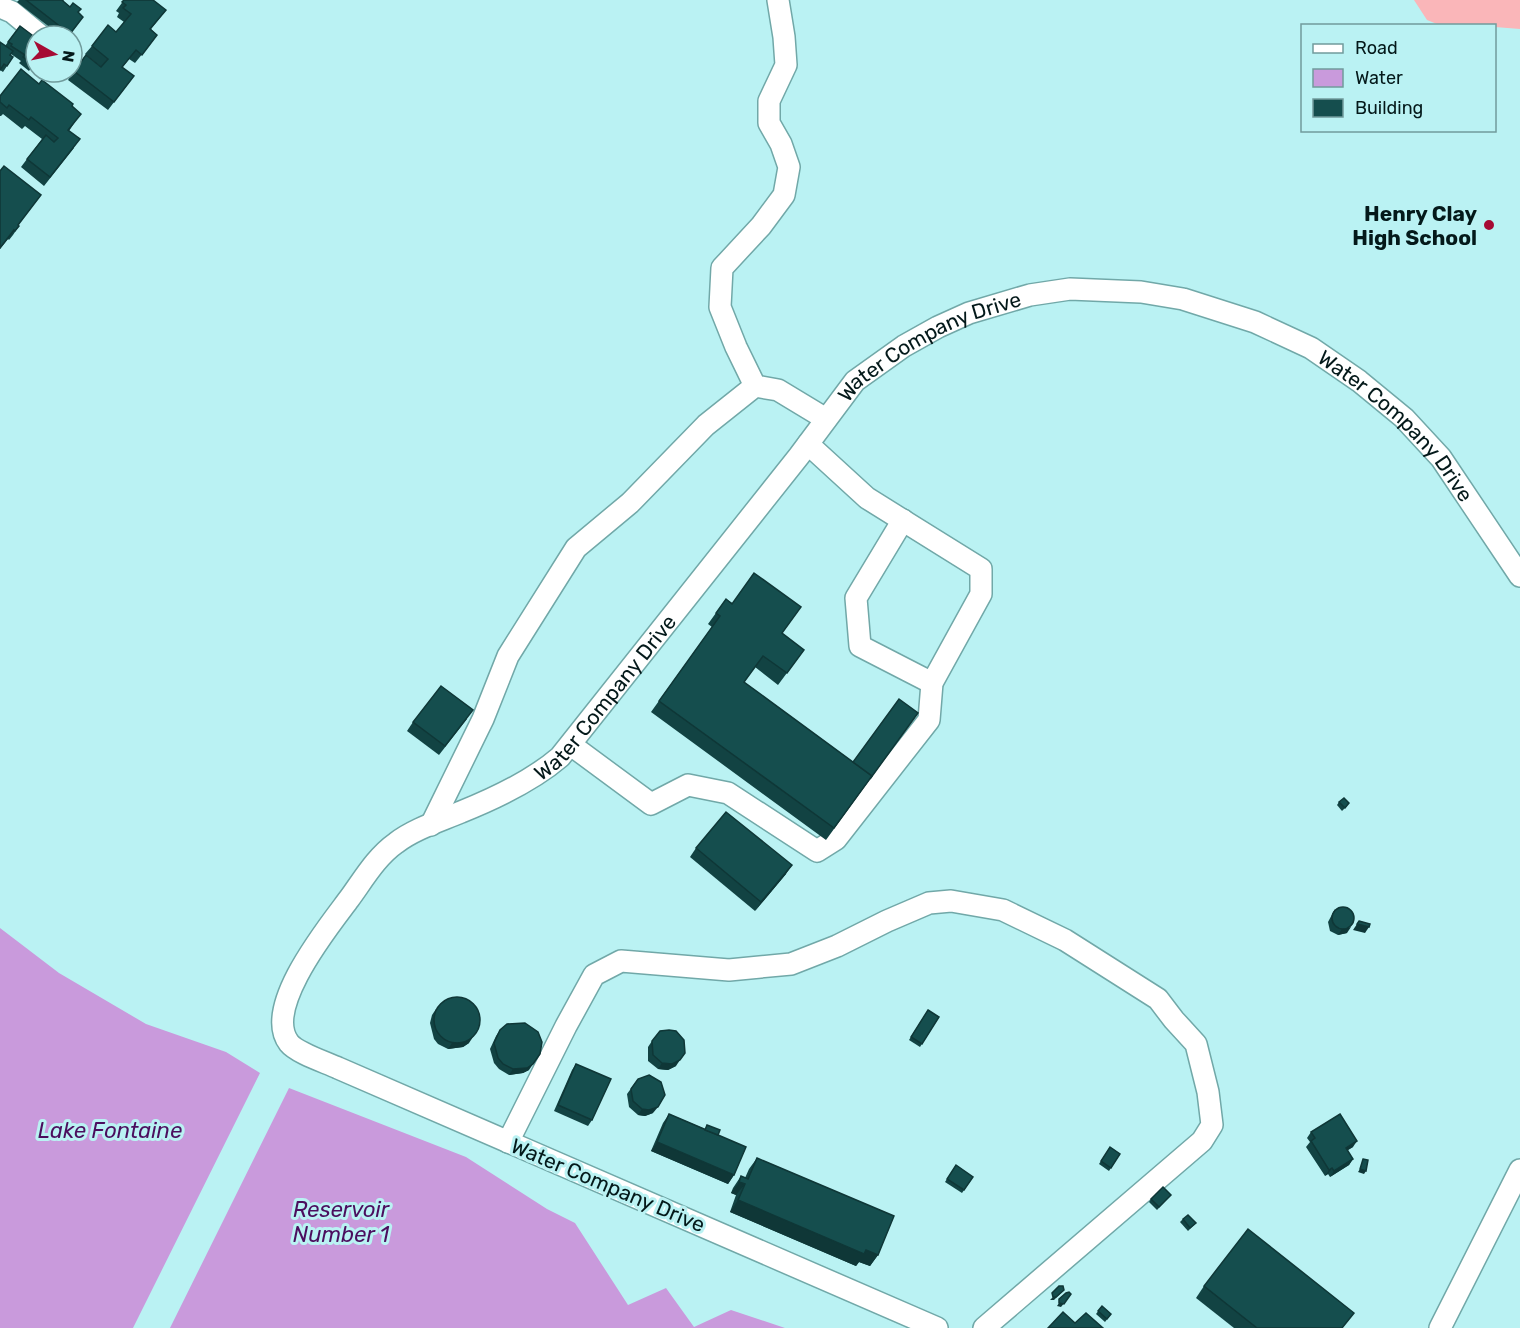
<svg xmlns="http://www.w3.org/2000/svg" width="1520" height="1328" font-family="Rubik,sans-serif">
<rect width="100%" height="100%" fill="#baf2f3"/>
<path fill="#fab6b9" d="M 1414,0 L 1520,0 L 1520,29 L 1495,27 L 1494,26 L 1437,24 L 1427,20 Z"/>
<g fill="#c99adc">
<path d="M 0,928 L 59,973 L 146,1024 L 226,1052 L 260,1073 L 133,1328 L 0,1328 Z"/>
<path d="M 289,1088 L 466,1157 L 547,1209 L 575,1223 L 628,1305 L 666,1288 L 694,1327 L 731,1310 L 785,1328 L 170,1328 Z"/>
</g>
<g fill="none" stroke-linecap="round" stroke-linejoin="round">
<g stroke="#71a8a8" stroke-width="24">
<g id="minor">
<path d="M 0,7 L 12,12 L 41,36"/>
<path d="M 755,386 L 736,347 L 720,307 L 722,268 L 761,226 L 784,195 L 789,167 L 781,144 L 769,123 L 769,101 L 786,65 L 784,37 L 778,0"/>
<path d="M 903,520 L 856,598 L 860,646 L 932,683"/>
<path d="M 571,745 L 651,804 L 688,785 L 728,793 L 817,851 L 836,839 L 929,720 L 932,683 L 981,594 L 981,569 L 867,498 L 808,444"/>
<path d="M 431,825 L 483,719 L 508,656 L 576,548 L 630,503 L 706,425 L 755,386 L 778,390 L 826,419"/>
<path d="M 508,1142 L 566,1026 L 594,975 L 621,961 L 729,970 L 791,964 L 837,946 L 887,921 L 929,903 L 951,901 L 1003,910 L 1065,940 L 1158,999 L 1174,1020 L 1196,1044 L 1208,1092 L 1212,1125 L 1202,1141 L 984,1328"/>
<path id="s1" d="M 937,1328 L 338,1068 C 325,1062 297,1053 289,1043 C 262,1008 329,926 349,899 C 363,880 376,857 396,843 C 414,829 440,821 461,812 C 496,798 532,781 560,757 L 799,456 L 855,381 L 904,346 L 938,327 L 969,313 L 1030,295 L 1070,289 L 1141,292 L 1183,299 L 1255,322 L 1311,348 L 1359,381 L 1404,418 L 1441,458 L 1520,576"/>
<path d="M 1440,1328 L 1520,1170"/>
</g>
</g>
<use href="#minor" stroke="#fff" stroke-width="21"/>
</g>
<g fill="#124343">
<path d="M 19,0 L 63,0 L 63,1 L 83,17 L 69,36 L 61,36 L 17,2 Z"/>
<path d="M 124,0 L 166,10 L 151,29 L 157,35 L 151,43 L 135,63 L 129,59 L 122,68 L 134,76 L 108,110 L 68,80 L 74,71 L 101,67 L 85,54 L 92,46 L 116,32 L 124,22 L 117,17 L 119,13 L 116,11 Z"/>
<path d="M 20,26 L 36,38 L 36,72 L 31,68 L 29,71 L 19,63 L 21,61 L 11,54 L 10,55 L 13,57 L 3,72 L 0,70 L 5,46 Z"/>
<path d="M 39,84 L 72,106 L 75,122 L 69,131 L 74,148 L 44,186 L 21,167 L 42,139 L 25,126 L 22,129 L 3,114 L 1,116 L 0,116 L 0,96 Z"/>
<path d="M 0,171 L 41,195 L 18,225 L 19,226 L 13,235 L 9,240 L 8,239 L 0,249 Z"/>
<path d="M 726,599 L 782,634 L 804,650 L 778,685 L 755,667 L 744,682 L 853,762 L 918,713 L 826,840 L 651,712 L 712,627 L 708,624 Z"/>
<path d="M 467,719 L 439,755 L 407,731 L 413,722 Z"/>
<path d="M 1339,802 L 1347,806 L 1342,811 L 1337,805 Z"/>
<path d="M 696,848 L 786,874 L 755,911 L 690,857 Z"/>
<path d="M 1335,909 L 1347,933 L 1338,935 L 1330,931 L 1328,922 Z"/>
<path d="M 436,1009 L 469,1043 L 463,1047 L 448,1049 L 438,1044 L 434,1039 L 430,1023 L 432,1015 Z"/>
<path d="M 928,1010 L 939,1017 L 920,1047 L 909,1040 Z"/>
<path d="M 500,1030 L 529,1070 L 523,1073 L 509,1075 L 499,1069 L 494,1063 L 490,1049 L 496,1036 Z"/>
<path d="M 652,1041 L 676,1066 L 668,1070 L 658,1069 L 648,1061 L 648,1047 Z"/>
<path d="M 576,1064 L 592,1120 L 588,1126 L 554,1111 L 572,1070 Z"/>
<path d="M 638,1079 L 653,1113 L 645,1116 L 638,1115 L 629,1107 L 627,1094 Z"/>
<path d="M 669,1114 L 705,1129 L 707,1125 L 718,1135 L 734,1175 L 728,1184 L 651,1151 L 663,1123 Z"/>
<path d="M 1311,1132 L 1353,1147 L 1347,1150 L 1353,1159 L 1349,1165 L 1330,1177 L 1328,1174 L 1325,1176 L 1306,1147 L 1310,1142 L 1307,1138 Z"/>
<path d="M 1110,1147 L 1120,1154 L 1109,1171 L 1099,1164 Z"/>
<path d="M 757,1158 L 878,1255 L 870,1266 L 859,1262 L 856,1266 L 730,1212 L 736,1195 L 731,1193 L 733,1188 L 741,1176 L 745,1178 L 749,1169 Z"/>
<path d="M 956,1165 L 973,1177 L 962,1193 L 945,1182 Z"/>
<path d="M 1171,1195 L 1157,1210 L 1149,1202 L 1151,1199 Z"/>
<path d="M 1183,1219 L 1196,1223 L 1188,1231 L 1180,1222 Z"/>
<path d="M 1204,1286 L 1343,1328 L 1234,1328 L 1196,1298 Z"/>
<path d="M 1102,1306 L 1111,1314 L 1105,1322 L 1096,1314 Z"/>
</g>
<g fill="#0f3737">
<path d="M 792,865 L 786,874 L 755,911 L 761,902 Z"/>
<path d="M 1357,924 L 1369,927 L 1365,933 L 1353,930 Z"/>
<path d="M 1351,927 L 1347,933 L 1338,935 L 1342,929 Z"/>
<path d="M 473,1037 L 469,1043 L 463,1047 L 448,1049 L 452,1043 Z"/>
<path d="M 540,1054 L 529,1070 L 523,1073 L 509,1075 L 513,1069 Z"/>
<path d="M 680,1060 L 676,1066 L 668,1070 L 658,1069 L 662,1063 Z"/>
<path d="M 658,1107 L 653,1113 L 645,1116 L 638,1115 L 642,1109 Z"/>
<path d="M 1357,1141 L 1353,1147 L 1342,1154 L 1346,1148 Z"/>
<path d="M 657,1142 L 734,1175 L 728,1184 L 651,1151 Z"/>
<path d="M 1353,1159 L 1349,1165 L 1330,1177 L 1334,1171 Z"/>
<path d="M 1332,1168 L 1328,1174 L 1325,1176 L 1329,1170 Z"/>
<path d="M 1360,1169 L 1366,1171 L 1364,1174 L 1358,1172 Z"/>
<path d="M 739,1182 L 745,1184 L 736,1195 L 731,1193 Z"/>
<path d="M 738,1200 L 878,1255 L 870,1266 L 859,1262 L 856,1266 L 730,1212 Z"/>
<path d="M 1064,1290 L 1054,1300 L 1050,1300 L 1053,1297 Z"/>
<path d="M 1069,1297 L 1061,1307 L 1057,1306 L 1059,1303 Z"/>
</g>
<g fill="#154e4e" stroke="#0f3737" stroke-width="1.5">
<path d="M 26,0 L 63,0 L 63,1 L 70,7 L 73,3 L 81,9 L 78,12 L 83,17 L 70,34 Z"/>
<path d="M 124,0 L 153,0 L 166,10 L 150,29 L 157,35 L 142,55 L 136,50 L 122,67 L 134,76 L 114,102 L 74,71 L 86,55 L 101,67 L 108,59 L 92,46 L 108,25 L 116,32 L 131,14 L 123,8 L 126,5 L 122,2 Z"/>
<path d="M 20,26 L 36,38 L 36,62 L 35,62 L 33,65 L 23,57 L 25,55 L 11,46 L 12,44 L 8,42 Z"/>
<path d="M 0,42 L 13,51 L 10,55 L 13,57 L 7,66 L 4,64 L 0,70 Z"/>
<path d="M 21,69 L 39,84 L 42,80 L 73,104 L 72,106 L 81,114 L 68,130 L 80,139 L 50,177 L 27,159 L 46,135 L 54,142 L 58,138 L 31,117 L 29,120 L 9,105 L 7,108 L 0,102 L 0,96 Z"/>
<path d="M 4,166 L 41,195 L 18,225 L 19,226 L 15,231 L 14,230 L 0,248 L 0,171 Z"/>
<path d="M 754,573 L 801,607 L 782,633 L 804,650 L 787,673 L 763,656 L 744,682 L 872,776 L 834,828 L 659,701 L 720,616 L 716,613 L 726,599 L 732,604 Z"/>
<path d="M 441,686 L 473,710 L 445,746 L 413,722 Z"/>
<path d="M 899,699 L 918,713 L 870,779 L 872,776 L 853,762 Z"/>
<path d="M 1344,798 L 1349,803 L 1345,808 L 1339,802 Z"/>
<path d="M 726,812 L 792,865 L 761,902 L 696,848 Z"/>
<circle cx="1343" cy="918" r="11"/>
<path d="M 1359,921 L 1370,924 L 1369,927 L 1357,924 Z"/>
<circle cx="457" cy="1020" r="23"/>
<path d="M 928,1010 L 939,1017 L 922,1044 L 911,1037 Z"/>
<path d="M 525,1023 L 538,1032 L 542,1042 L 540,1054 L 533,1064 L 527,1068 L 513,1069 L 503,1064 L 498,1058 L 494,1043 L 500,1030 L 507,1024 Z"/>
<path d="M 669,1030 L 676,1031 L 684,1040 L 685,1053 L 680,1060 L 672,1064 L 662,1063 L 653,1055 L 652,1041 L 660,1031 Z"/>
<path d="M 576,1064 L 611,1079 L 592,1120 L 558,1105 Z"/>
<path d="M 649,1075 L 661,1082 L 665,1095 L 658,1107 L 649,1110 L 642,1109 L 633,1101 L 631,1089 L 638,1079 Z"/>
<path d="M 669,1114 L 746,1147 L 734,1175 L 657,1142 Z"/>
<path d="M 1340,1114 L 1357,1141 L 1346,1148 L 1353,1159 L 1334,1171 L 1332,1168 L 1329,1170 L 1311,1141 L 1315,1138 L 1311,1132 Z"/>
<path d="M 707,1125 L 720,1130 L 718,1135 L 705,1130 Z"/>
<path d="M 1110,1147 L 1120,1154 L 1111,1168 L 1101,1161 Z"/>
<path d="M 757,1158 L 894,1216 L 878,1255 L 866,1250 L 864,1254 L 738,1200 L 745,1184 L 739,1182 L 741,1176 L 748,1179 Z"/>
<path d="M 1363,1159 L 1368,1160 L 1366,1171 L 1360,1169 Z"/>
<path d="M 956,1165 L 973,1177 L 964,1190 L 947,1179 Z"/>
<path d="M 1163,1187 L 1171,1195 L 1159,1207 L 1151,1199 Z"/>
<path d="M 1188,1215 L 1196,1223 L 1190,1228 L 1183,1219 Z"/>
<path d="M 1248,1229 L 1354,1313 L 1342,1328 L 1257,1328 L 1204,1286 Z"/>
<path d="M 1059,1286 L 1063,1286 L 1064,1290 L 1056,1297 L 1053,1297 L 1052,1293 Z"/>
<path d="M 1069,1292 L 1071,1294 L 1064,1304 L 1059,1303 L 1059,1299 L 1066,1293 Z"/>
<path d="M 1102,1306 L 1111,1314 L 1107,1319 L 1098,1311 Z"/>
<path d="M 1063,1312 L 1075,1323 L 1086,1313 L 1103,1328 L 1048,1328 Z"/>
</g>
<circle fill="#a60b34" stroke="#baf2f3" stroke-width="2" cx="1489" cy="225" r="6"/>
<g text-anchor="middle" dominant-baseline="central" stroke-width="6" stroke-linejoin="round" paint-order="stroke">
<g font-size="21" font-weight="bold" fill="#04191a" stroke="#baf2f3" text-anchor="end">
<text x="1477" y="213">Henry Clay<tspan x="1477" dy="24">High School</tspan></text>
</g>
<g font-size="21" fill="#04191a" stroke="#baf2f3">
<text stroke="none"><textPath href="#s1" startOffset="1692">Water Company Drive</textPath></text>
<text stroke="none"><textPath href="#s1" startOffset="2214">Water Company Drive</textPath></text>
<text stroke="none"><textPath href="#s1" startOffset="1206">Water Company Drive</textPath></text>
<text transform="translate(608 1185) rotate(23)">Water Company Drive</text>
</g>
<g font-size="22" font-style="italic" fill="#4b0e5e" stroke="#baf2f3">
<text x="110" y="1130">Lake Fontaine</text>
<text x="341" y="1209">Reservoir<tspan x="341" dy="25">Number 1</tspan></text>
</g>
</g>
<rect x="1301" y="24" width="195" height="108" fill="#baf2f3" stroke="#719b9c" stroke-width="1.5"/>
<rect x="1313" y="44" width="30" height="9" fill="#ffffff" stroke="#719b9c" stroke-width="1.5"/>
<text x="1355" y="54" font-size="18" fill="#04191a">Road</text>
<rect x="1313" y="69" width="30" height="18" fill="#c99adc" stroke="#719b9c" stroke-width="1.5"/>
<text x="1355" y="84" font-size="18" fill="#04191a">Water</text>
<rect x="1313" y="99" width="30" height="18" fill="#154e4e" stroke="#719b9c" stroke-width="1.5"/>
<text x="1355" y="114" font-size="18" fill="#04191a">Building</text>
<g transform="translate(54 54) rotate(99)"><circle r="28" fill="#baf2f3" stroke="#719b9c" stroke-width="1.5"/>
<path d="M0-4.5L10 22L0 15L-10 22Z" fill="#a60b34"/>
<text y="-9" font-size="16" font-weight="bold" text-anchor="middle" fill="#04191a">N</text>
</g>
</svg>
